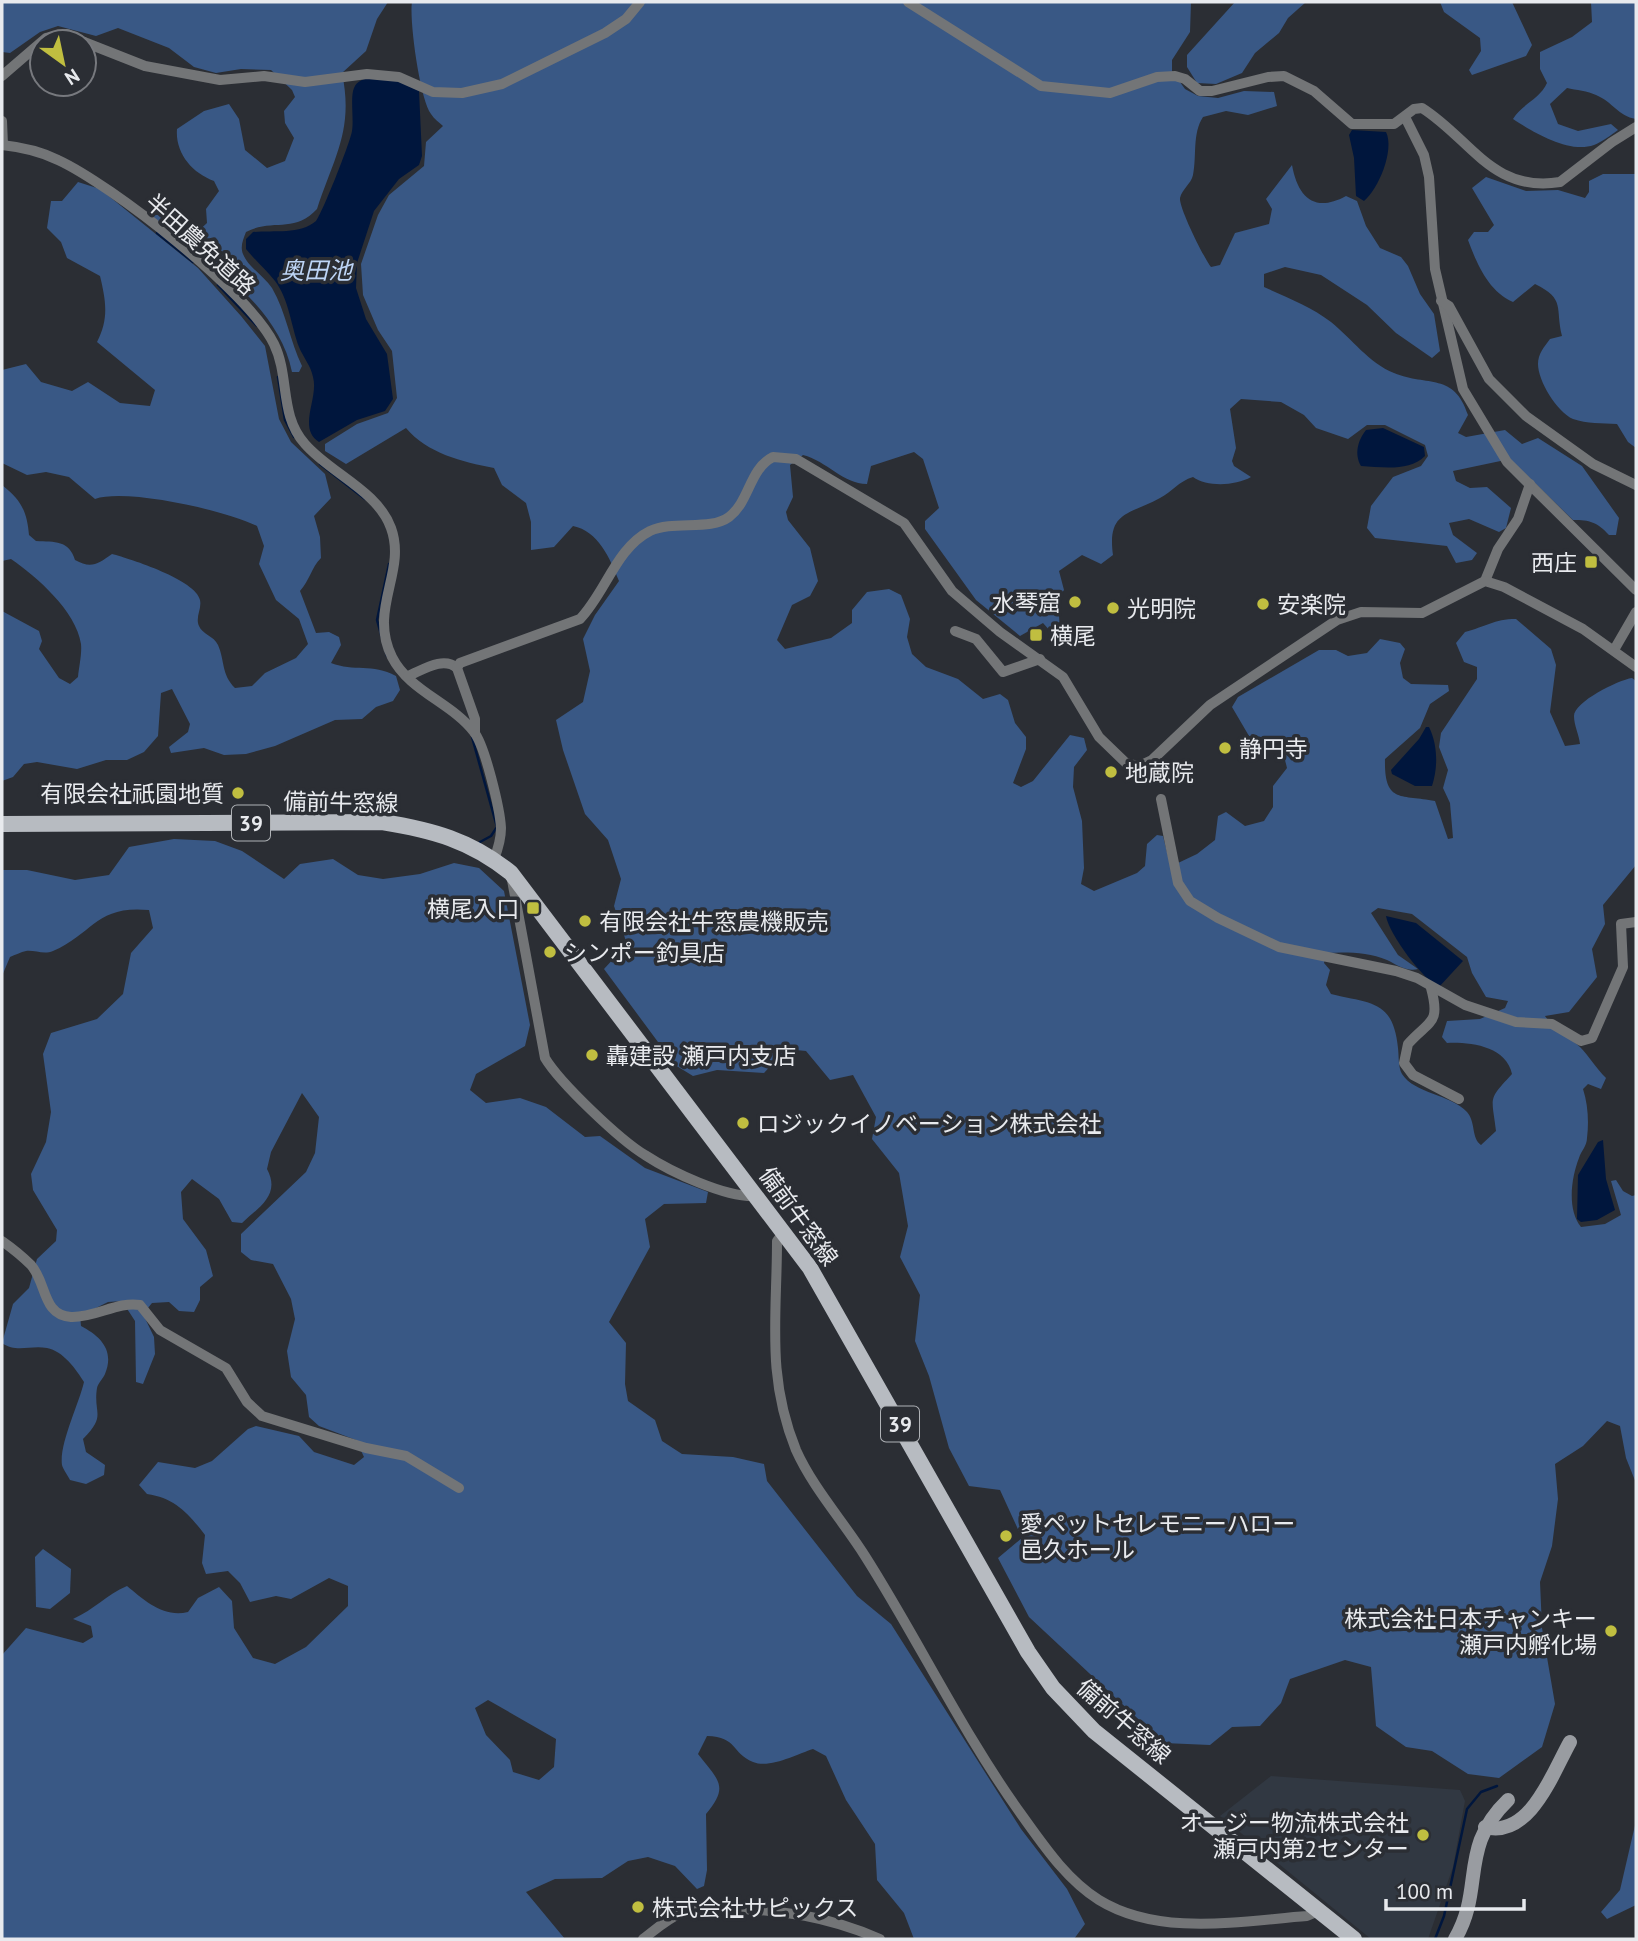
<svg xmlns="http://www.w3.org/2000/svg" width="1638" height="1941" font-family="'PT Sans','Noto Sans JP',sans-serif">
<rect width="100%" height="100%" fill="#2b2e34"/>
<path fill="#313842" d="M 1271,1776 L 1460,1790 L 1465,1801 L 1453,1867 L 1428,1939 L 1371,1939 L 1220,1816 Z"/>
<g fill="#395885" fill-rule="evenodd">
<path d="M 2,2 L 388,2 L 377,19 L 366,51 L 342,73 C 354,130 334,157 317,209 C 294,234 272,218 246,232 C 243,240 240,246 243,254 C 248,267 264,276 272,288 C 286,312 290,341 302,366 L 299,372 L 292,372 C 278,302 201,257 149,214 L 157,208 L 169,213 L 195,234 L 207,223 L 206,209 L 219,191 L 214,181 C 192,173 175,153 177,129 L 204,111 L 229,104 L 239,119 L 245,150 L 267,168 L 285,161 L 294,138 L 285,123 L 284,111 L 295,97 L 292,90 L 271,70 L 241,69 L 216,73 L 194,67 L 169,48 L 118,28 L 96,36 L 58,26 L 40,32 L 10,53 L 2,52 Z"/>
<path d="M 412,2 L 1191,2 L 1190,32 L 1172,60 L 1172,71 L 1185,89 L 1198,96 L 1218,98 L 1244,91 L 1274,92 L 1277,106 L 1248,115 L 1226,111 L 1203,117 C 1192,134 1197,156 1193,175 C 1191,184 1182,189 1180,198 C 1179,208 1204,258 1211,267 L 1220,265 L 1235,233 L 1269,224 L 1272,209 L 1266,199 L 1292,165 C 1298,198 1315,213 1346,196 L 1357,201 L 1366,226 L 1380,248 L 1401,257 L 1408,266 L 1420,294 L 1434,314 L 1440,351 L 1432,358 L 1396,333 L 1367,305 L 1321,275 L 1285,267 L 1264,274 L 1264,287 C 1286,297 1312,307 1331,322 C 1352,339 1369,363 1394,373 C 1428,387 1454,372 1468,415 L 1458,433 L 1466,437 L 1505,430 L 1522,444 L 1538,438 L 1582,466 L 1619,518 L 1616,535 L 1609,535 C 1597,522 1590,520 1573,520 L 1510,459 L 1453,471 L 1456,481 L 1470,488 L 1487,487 L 1511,508 L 1506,528 L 1499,532 L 1469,519 L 1449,523 L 1453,535 L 1477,553 L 1472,560 L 1456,563 L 1447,546 L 1375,538 L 1367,528 L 1371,506 L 1393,477 L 1421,466 L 1428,456 L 1425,445 L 1385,425 L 1367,425 L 1348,439 L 1316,428 L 1304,415 L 1281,402 L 1241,399 L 1230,409 L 1236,448 L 1232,461 L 1234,466 L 1251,477 C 1235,486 1207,487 1193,477 C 1179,481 1172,492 1160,498 C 1129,515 1107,511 1113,555 L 1101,564 L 1082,555 L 1059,571 L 1064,590 L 1058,598 L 1060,632 L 1051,632 L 1043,623 L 1020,636 L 976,600 L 925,529 L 925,521 L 939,508 L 923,459 L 914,452 L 871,466 L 867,484 C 843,484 827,461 803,455 L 790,465 L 793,497 L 786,512 L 788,520 L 810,548 L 818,581 L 810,596 L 792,605 L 777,640 L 785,649 L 831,638 L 852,623 L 852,610 L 867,592 L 889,589 L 901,595 L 910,619 L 907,637 L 912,654 L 926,667 L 958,679 L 983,699 L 1000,694 L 1008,700 L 1015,723 L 1026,737 L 1026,749 L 1013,783 L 1021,787 L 1033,781 L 1070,735 L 1084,738 L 1087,750 L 1074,767 L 1073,787 L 1082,821 L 1084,868 L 1081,884 L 1094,891 L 1137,873 L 1145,866 L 1147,844 L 1157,835 L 1163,836 L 1169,860 L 1178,863 L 1197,854 L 1215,840 L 1218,816 L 1226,812 L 1245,826 L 1264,821 L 1273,807 L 1273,786 L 1287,768 C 1281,742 1276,737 1249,736 L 1232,707 L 1238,697 L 1319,650 L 1336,650 L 1348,656 L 1367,653 L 1380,639 L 1400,643 L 1405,649 L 1400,663 L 1403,678 L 1411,684 L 1448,685 L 1449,691 L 1430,704 L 1420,728 L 1385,759 C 1384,804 1401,794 1435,801 L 1448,839 L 1453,838 L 1450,803 L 1443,788 L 1448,770 L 1439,747 L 1441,733 L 1477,679 L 1477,667 L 1464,662 L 1456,643 L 1465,632 C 1485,627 1494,619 1516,619 L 1551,649 L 1556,665 L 1550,712 L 1565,746 L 1580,744 C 1579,735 1574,725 1574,716 C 1574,702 1618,680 1632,678 L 1636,681 L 1636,865 L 1603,905 L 1605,924 L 1592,949 L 1597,977 L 1569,1012 L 1545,1016 C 1554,1030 1568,1036 1580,1047 C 1589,1056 1596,1068 1606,1078 L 1601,1089 L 1588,1084 L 1583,1089 C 1588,1104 1589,1122 1587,1138 C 1587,1146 1581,1151 1579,1158 C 1571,1178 1567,1210 1581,1227 L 1605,1224 L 1621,1215 L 1611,1181 L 1616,1180 L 1623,1191 L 1632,1196 L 1636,1195 L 1636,1483 L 1626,1458 L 1620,1426 L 1607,1421 L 1583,1446 L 1555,1464 L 1558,1499 L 1552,1546 L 1540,1582 L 1542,1628 L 1555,1704 L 1542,1747 L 1499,1778 L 1468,1774 L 1432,1751 L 1406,1747 L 1376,1726 L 1371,1667 L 1345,1660 L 1290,1679 L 1281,1703 L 1260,1726 L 1232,1727 L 1210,1745 L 1164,1743 L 1029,1617 L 998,1558 L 1022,1538 L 1000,1490 L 969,1486 L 949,1448 L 929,1376 L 915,1341 L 920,1295 L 900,1257 L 908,1226 L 899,1173 L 872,1139 L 876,1117 L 853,1075 L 830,1080 L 806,1051 L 786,1049 L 764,1073 L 717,1070 L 693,1076 L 675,1065 L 604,969 L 627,944 L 614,906 L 621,879 L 608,840 L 585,814 L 563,750 L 556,720 L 583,702 L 590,671 L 583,639 L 595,615 L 619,581 C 610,558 598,531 573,526 L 554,547 L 531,550 L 531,522 L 526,503 L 502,485 L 494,468 C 462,462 427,453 406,428 L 346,464 L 325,451 L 325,444 L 357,424 L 388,413 L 397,398 L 392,351 L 378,330 L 363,295 L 361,264 L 378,215 L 389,195 L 424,166 L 426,142 L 443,126 C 439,122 434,119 431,114 C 420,100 409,20 412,2 ZM 1378,908 L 1412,914 L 1467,957 L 1472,973 L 1486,997 L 1508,1001 L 1505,1008 L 1480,1019 L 1447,1021 L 1442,1037 L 1447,1043 C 1470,1042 1506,1046 1512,1074 C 1487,1101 1492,1096 1496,1131 L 1481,1145 C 1471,1138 1476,1122 1467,1112 C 1450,1094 1415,1094 1402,1074 C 1398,1067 1399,1056 1398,1048 C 1393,1000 1372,1004 1331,994 L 1326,985 L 1330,970 L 1324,963 L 1326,953 C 1346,952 1368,952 1387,960 C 1397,965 1407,972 1418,969 L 1398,955 L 1371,913 Z"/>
<path d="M 1235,2 L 1306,2 L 1288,18 L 1279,33 L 1255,53 L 1242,73 L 1216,84 L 1197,83 L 1187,67 L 1187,55 Z"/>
<path d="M 1440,2 L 1512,2 L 1532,45 L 1526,56 L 1472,75 L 1469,70 L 1481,51 L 1480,38 L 1444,12 Z"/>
<path d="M 1591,2 L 1636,2 L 1636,119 C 1618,116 1613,102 1596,95 C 1588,91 1576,90 1567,88 L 1550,104 L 1558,124 L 1578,131 L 1611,124 L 1618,130 C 1611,135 1602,142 1594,145 C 1569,154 1533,132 1513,119 C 1522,104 1540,99 1547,83 L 1540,69 L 1540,52 L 1572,37 L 1592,22 Z"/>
<path d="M 1603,174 L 1636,174 L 1636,448 L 1628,442 L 1617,424 C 1602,423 1587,424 1573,419 C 1557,412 1538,381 1538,364 C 1538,354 1544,347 1550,339 L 1562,336 C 1555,308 1566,299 1535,284 L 1513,302 C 1488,291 1477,264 1468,240 L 1474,232 L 1488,232 L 1494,225 L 1472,188 L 1486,177 L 1526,191 L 1558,190 L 1585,198 L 1589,192 L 1589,181 Z"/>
<path d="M 78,182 L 100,189 L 198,268 L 241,316 L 265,346 L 279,419 L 291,442 L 325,474 L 331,498 L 314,516 L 320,537 L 321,558 C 311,568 310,580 300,591 L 316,633 L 329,632 L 339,637 L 341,645 L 331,663 C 354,672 372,663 396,676 L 400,690 L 393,701 L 376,707 L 362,719 L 335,720 L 275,746 L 246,754 L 224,755 L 204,748 L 171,753 L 169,747 L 188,732 L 190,724 L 172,689 L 161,693 L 158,736 L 144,752 L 127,760 L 106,760 L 77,769 L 37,762 L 24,764 L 13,777 L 2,781 L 2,611 L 39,631 L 42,641 L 39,649 L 59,678 L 70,684 L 78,677 C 79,667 82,654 81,644 C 76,611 37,577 11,559 L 2,561 L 2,485 C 21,500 27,511 29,535 L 36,541 C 55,542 69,540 75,560 C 91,569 98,564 112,554 C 131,559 196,580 200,600 C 202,609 195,617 199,626 C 202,634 214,636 218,645 C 225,661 221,674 235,688 L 252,686 L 265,673 L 296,658 L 308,644 L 299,619 L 276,600 L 259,564 L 264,546 L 257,526 C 227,511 127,488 95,499 L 69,477 L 46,472 L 27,475 L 2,463 L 2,370 L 26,364 L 41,382 L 72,391 L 88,382 L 120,403 L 150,406 L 155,390 L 97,342 C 109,319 106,301 100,276 L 67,258 L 61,242 L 47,228 L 51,201 L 62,201 Z"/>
<path d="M 174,839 L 215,841 L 242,851 L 284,879 L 300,864 L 333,859 L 358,875 L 383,879 L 420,874 L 454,863 L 479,868 L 504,891 L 530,1025 L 525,1046 L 476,1074 L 470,1090 L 486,1103 L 520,1098 L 546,1107 L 585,1137 L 600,1136 L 645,1168 L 708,1192 L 706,1203 L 664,1204 L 645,1219 L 650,1247 L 609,1322 L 626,1343 L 625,1384 L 628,1401 L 655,1420 L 662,1441 L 682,1454 L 733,1457 L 764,1464 L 767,1481 L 857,1596 L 891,1624 L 1021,1829 L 1067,1889 L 1085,1924 L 1074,1939 L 914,1939 L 904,1913 L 877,1880 L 875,1844 L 846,1800 L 826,1756 L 813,1749 C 797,1754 770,1769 753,1762 C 731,1753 738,1737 707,1736 L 698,1754 C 718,1780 730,1786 706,1814 L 707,1870 L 704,1886 L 697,1889 L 675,1866 L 648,1857 L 628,1861 L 602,1878 L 555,1879 L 526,1892 L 565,1939 L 2,1939 L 2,1655 L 26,1628 L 83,1643 L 93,1637 L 91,1626 L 73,1619 C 95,1609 106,1595 127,1586 C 145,1601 164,1618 188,1612 L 198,1598 L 219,1587 L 232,1601 L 234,1628 L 253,1658 L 275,1664 L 306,1647 L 348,1606 L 348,1586 L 329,1578 L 291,1599 L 276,1596 L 250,1602 L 240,1583 L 228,1571 L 206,1574 L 202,1563 L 205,1535 C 189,1514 175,1498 147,1494 L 139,1485 L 158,1462 L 195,1468 L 212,1461 L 248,1429 L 256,1426 L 299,1436 L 314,1452 L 354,1465 L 364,1457 L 356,1440 L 319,1426 L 309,1417 L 306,1395 L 291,1377 L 287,1351 L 295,1319 L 291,1299 L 273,1264 L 251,1260 L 241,1252 L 241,1234 L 306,1172 L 315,1153 L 319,1117 L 302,1093 L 271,1152 L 267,1169 C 281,1195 259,1207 242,1223 L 232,1222 L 219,1199 L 192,1179 L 181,1192 L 183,1219 L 206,1250 L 213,1276 L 200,1287 L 200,1300 L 194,1312 L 179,1311 L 169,1302 L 152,1303 L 143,1314 L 154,1337 L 155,1354 L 143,1384 L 136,1382 L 135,1321 L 122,1301 L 108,1302 L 80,1316 L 81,1326 C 100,1336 115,1350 105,1374 C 103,1379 98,1383 97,1388 C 93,1414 107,1415 83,1439 L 86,1452 L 105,1465 L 104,1475 L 86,1484 L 70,1480 C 68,1476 63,1469 62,1465 C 59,1444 79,1404 84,1382 C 76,1369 63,1351 47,1348 C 30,1345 16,1353 2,1343 L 13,1304 L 29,1288 L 37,1259 L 56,1241 L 57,1230 L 33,1190 L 31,1174 L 46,1142 L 51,1112 L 43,1054 L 51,1033 L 97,1019 L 123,994 L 131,953 L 153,928 L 149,910 C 96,905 94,933 53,951 C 44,955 35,950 26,951 C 21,952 15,955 10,957 L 2,976 L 2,870 L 27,870 L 75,880 L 109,875 L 129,847 ZM 488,1700 L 556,1739 L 554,1767 L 539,1780 L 513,1772 L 510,1760 L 486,1735 L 475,1708 Z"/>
<path d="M 43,1549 L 71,1569 L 70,1593 L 50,1609 L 36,1607 L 35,1557 Z"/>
<path d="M 1636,1821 L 1636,1905 L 1607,1919 L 1601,1912 L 1620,1890 Z"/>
</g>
<g fill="#00163d">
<path d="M 371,77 L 395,80 L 419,91 L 422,156 L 419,165 L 399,179 L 374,211 L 357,263 L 356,288 L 366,319 L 387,354 L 393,399 L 385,411 L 357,420 L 319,442 C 297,428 319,398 313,377 C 311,366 303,357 299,347 C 291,326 289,299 275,281 C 266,270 255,260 246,249 L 246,239 L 253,232 C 273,230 300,235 316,221 C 322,214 350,143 352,131 C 354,119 350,97 354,88 C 357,81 363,79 371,77 Z"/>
<path d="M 1352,130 L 1386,132 C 1395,150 1378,190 1364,201 L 1356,196 L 1354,158 L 1349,135 Z"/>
<path d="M 1383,428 L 1424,447 L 1425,456 C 1409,472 1382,467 1361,466 C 1354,454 1358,440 1366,430 Z"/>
<path d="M 1426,727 L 1429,727 C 1438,745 1438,768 1432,786 L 1415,786 L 1392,774 L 1391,770 L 1419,739 Z"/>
<path d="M 1386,916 L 1416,923 L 1463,961 L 1439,987 C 1423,980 1389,934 1386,916 Z"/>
<path d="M 1603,1140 L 1606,1179 L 1615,1210 L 1597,1220 L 1581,1222 L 1577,1219 L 1578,1175 L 1598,1142 Z"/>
</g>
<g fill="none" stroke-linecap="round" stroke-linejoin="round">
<g stroke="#00163d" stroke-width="2.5">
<path d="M 157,233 L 193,262"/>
<path d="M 218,285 L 257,326"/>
<path d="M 278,377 L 285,420 L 294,437"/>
<path d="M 320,464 L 365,499"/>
<path d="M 387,656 L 377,620 L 389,564"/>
<path d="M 472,737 L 497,827 L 491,836 L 480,842"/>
<path d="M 1435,1939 L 1444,1916 L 1467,1809 L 1481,1792 L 1497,1786"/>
</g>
<g stroke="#737577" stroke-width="10">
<path d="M 908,2 L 1041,86 L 1110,93 L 1157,77 L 1175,76 L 1185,79 L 1200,91 L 1212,91 L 1268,77 L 1284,76 L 1314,91 L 1352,124 L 1394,124 L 1414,109 L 1422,108 C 1471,139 1492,193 1560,182 L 1612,142 L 1636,127"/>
<path d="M 84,42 L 145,66 L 220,80 L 264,76 L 305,82 L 367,74 L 399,77 L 433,92 L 462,93 L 502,84 L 605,33 L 626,19 L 640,2"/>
<path d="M 2,76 L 46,38 L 67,34 L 84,42"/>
<path d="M 1405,117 L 1424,155 L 1429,177 L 1435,269 L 1463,389 L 1507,462 L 1636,590"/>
<path d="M 2,121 L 3,145"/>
<path d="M 2,145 C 21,147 40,151 58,160 C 112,185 249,292 274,344 C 290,377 279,415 305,444 C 330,473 378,491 391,528 C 407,572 368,609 392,657 C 409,691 452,703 474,732 C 485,746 500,809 501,828 C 501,839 498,849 494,859"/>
<path d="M 1441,301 L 1449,306 L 1489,379 L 1526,416 L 1593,464 L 1636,485"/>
<path d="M 1485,581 L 1498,549 L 1518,519 L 1530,484"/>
<path d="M 955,631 L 976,639 L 1003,672 L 1040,659"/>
<path d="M 1614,650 L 1636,612"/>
<path d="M 408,676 C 423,670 443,656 457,668"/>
<path d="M 475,733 L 475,719 L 457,668 L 460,663 L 580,619 C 606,592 616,548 650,531 C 674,520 710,531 729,517 C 750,501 749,469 773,457 L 796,459 L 904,523 L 952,591 L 1000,632 L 1063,677 L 1099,737 L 1126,763 L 1139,766 L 1152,760 L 1210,705 L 1337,620 L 1361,612 L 1422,613 L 1485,581 L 1504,587 L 1583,629 L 1636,667"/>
<path d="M 1161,799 L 1178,883 L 1190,901 L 1218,918 L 1279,947 L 1396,971 L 1417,978 L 1465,1005 L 1516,1022 L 1552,1024 L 1581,1041 L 1592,1038 L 1623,967 L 1621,924 L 1636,922"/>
<path d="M 512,880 L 545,1058 C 560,1083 620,1140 645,1155 C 671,1172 726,1198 756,1196"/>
<path d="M 1431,988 C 1441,1025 1429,1020 1408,1044 L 1404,1063 L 1413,1075 L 1459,1099"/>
<path d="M 784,1232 L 777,1241 C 777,1317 766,1376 796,1450 C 813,1488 843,1521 865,1556 C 919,1641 962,1732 1021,1814 C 1044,1846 1066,1879 1099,1900 C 1159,1937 1241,1921 1307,1916 L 1319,1911"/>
<path d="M 2,1241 C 12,1248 22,1256 31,1265 C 47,1283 42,1315 71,1317 C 95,1318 118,1301 140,1305 L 160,1330 L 226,1368 L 247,1402 L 262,1416 L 366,1448 L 406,1456 L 459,1488"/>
<path d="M 643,1939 C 656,1929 668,1918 683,1912 C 696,1907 713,1909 727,1909 C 782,1909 829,1917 880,1939"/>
</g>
<g stroke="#999ca1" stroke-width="14">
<path d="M 1485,1827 C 1530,1839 1553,1772 1570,1742"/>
<path d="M 1455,1939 C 1485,1888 1458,1848 1508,1800"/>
</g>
<path stroke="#b7bbc1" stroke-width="16" d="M 2,824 L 382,822 C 432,830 470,840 511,873 L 810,1268 L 1028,1652 L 1053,1688 L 1094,1731 L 1354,1939"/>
</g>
<g fill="#c0be40" stroke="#2b2e34" stroke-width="2.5">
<rect x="1584" y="555" width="14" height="14" rx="3.5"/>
<circle cx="1075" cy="602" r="7"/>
<circle cx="1263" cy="604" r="7"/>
<circle cx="1113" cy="608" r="7"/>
<rect x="1029" y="628" width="14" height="14" rx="3.5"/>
<circle cx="1225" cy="748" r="7"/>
<circle cx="1111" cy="772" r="7"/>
<circle cx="238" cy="793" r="7"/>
<rect x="526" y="901" width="14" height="14" rx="3.5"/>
<circle cx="585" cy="921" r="7"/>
<circle cx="550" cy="952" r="7"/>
<circle cx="592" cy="1055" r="7"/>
<circle cx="743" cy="1123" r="7"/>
<circle cx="1006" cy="1536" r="7"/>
<circle cx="1611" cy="1631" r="7"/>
<circle cx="1423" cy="1835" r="7"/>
<circle cx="638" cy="1907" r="7"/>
</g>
<g text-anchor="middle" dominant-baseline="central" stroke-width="7" stroke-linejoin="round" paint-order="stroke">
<g fill="#2b2e34" stroke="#afb2b6" stroke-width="2">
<rect x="232" y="805.5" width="38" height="35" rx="5"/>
<rect x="881" y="1406.5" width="38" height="35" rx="5"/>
</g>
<g font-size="21" font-weight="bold" fill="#e8eaee">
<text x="251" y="823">39</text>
<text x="900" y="1424">39</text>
</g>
<g font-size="23" fill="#e8eaee" stroke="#2b2e34">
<text transform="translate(201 244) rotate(42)">半田農免道路</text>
<text transform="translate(341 802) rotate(1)">備前牛窓線</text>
<text transform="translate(799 1216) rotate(54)">備前牛窓線</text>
<text transform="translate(1124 1721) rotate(41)">備前牛窓線</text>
</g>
<g font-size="23" fill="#e8eaee" stroke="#2b2e34" text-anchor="start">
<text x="1577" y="562" text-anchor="end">西庄</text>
<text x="1061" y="602" text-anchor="end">水琴窟</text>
<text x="1277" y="604">安楽院</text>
<text x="1127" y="608">光明院</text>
<text x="1050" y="635">横尾</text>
<text x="1239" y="748">静円寺</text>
<text x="1125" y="772">地蔵院</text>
<text x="224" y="793" text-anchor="end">有限会社祇園地質</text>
<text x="519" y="908" text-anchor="end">横尾入口</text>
<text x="599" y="921">有限会社牛窓農機販売</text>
<text x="564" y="952">シンポー釣具店</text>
<text x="606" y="1055">轟建設 瀬戸内支店</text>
<text x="757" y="1123">ロジックイノベーション株式会社</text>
<text x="1020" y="1523">愛ペットセレモニーハロー<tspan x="1020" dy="26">邑久ホール</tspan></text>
<text x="1597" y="1618" text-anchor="end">株式会社日本チャンキー<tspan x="1597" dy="26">瀬戸内孵化場</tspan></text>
<text x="1409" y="1822" text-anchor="end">オージー物流株式会社<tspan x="1409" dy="26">瀬戸内第2センター</tspan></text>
<text x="652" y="1907">株式会社サピックス</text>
</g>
<g font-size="24" font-style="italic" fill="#bed5f6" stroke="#2b2e34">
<text x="316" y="270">奥田池</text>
</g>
</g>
<rect width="1638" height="1941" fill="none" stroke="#e8eaee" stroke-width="7"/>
<g transform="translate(63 63) rotate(147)"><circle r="33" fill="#2b2e34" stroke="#77797e" stroke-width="2"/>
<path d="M0-5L12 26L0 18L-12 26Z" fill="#c0be40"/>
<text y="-10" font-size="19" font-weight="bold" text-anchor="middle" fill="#e8eaee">N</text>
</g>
<path d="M1386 1899v10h138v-10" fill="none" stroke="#e8eaee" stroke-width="3.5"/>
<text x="1396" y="1899" font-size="21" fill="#e8eaee" stroke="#2b2e34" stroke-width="5" paint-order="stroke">100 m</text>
</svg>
